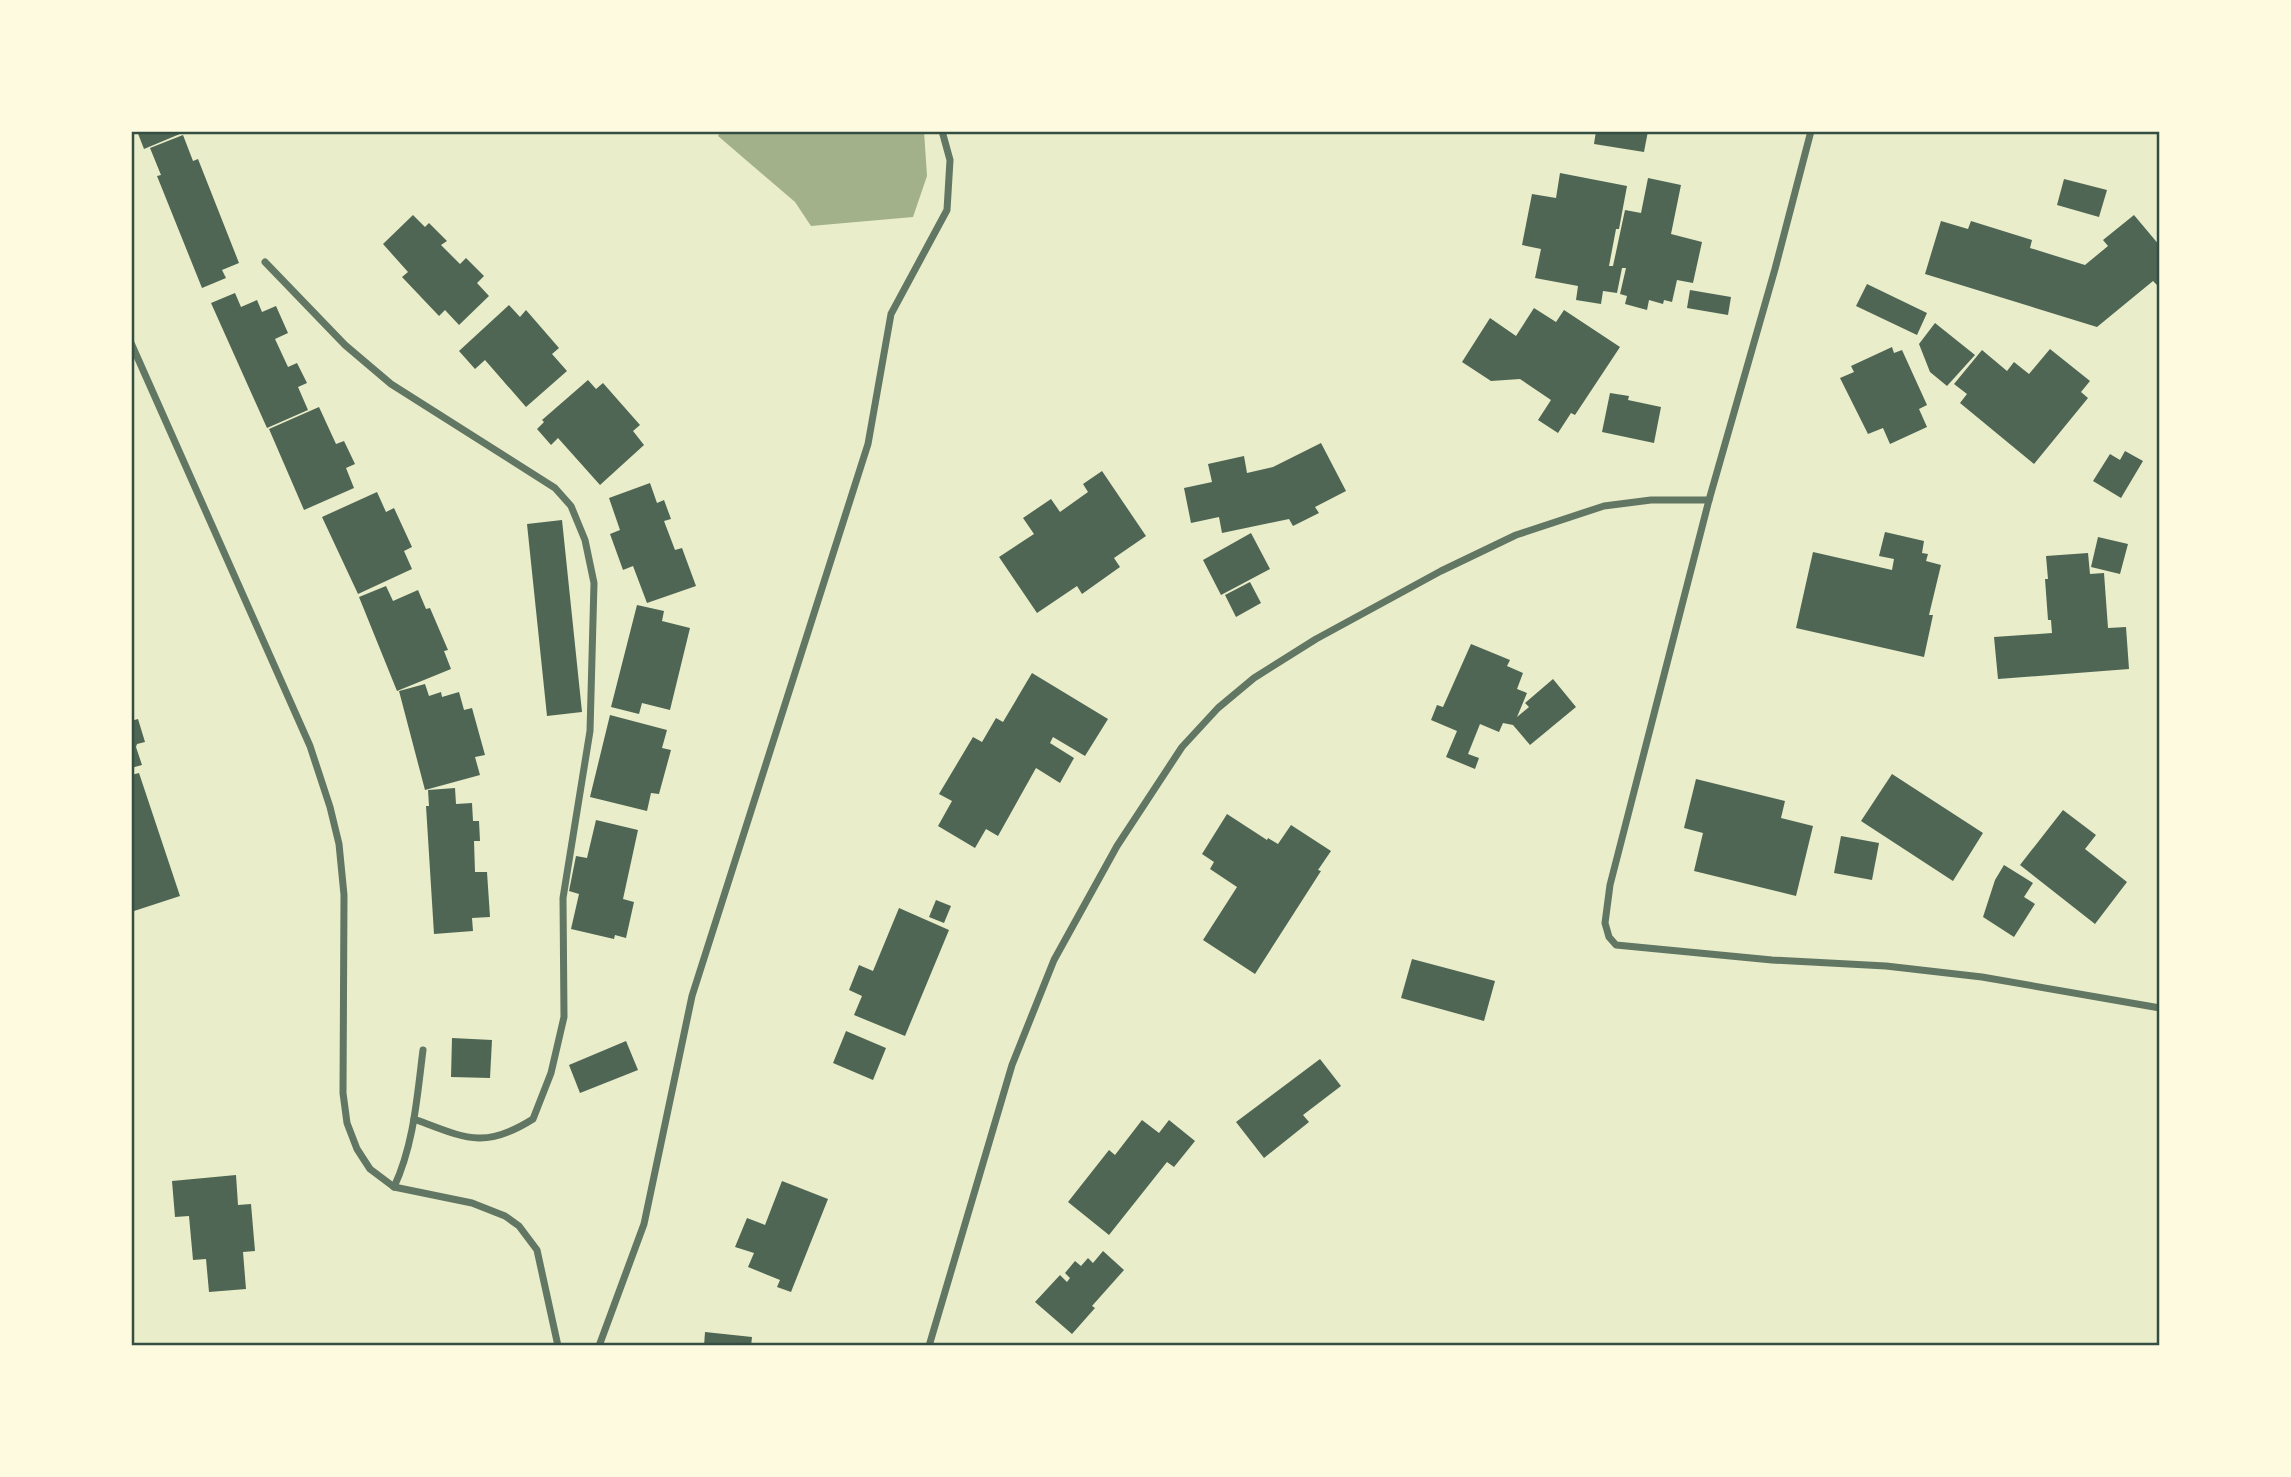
<svg xmlns="http://www.w3.org/2000/svg" width="2291" height="1477" font-family="Mulish,sans-serif">
<rect width="100%" height="100%" fill="#e9edc9"/>
<path fill="#a3b18a" d="M 721,131 L 924,131 L 927,176 L 913,217 L 811,226 L 795,202 L 718,136 Z"/>
<g fill="#4f6655">
<path d="M 137,131 L 187,131 L 144,149 Z"/>
<path d="M 1596,131 L 1648,131 L 1644,152 L 1594,144 Z"/>
<path d="M 183,135 L 193,161 L 198,159 L 239,263 L 222,270 L 226,278 L 202,288 L 157,176 L 161,175 L 150,148 Z"/>
<path d="M 1560,173 L 1627,186 L 1619,229 L 1616,229 L 1609,266 L 1613,266 L 1625,210 L 1641,213 L 1648,178 L 1681,185 L 1671,234 L 1702,242 L 1693,283 L 1677,280 L 1672,302 L 1664,300 L 1663,304 L 1649,300 L 1647,310 L 1625,304 L 1627,296 L 1620,294 L 1626,268 L 1622,268 L 1617,293 L 1603,291 L 1601,304 L 1576,300 L 1578,286 L 1535,278 L 1541,249 L 1522,245 L 1532,194 L 1556,198 Z"/>
<path d="M 2064,179 L 2107,190 L 2099,217 L 2057,205 Z"/>
<path d="M 413,215 L 425,227 L 429,223 L 447,241 L 441,245 L 460,264 L 466,258 L 484,276 L 477,283 L 489,296 L 459,325 L 445,310 L 439,316 L 402,277 L 408,272 L 383,244 Z"/>
<path d="M 2134,215 L 2160,246 L 2160,288 L 2153,281 L 2097,327 L 1925,274 L 1941,221 L 1968,229 L 1971,221 L 2032,240 L 2030,248 L 2085,265 L 2108,246 L 2103,240 Z"/>
<path d="M 1867,284 L 1927,313 L 1917,335 L 1856,306 Z"/>
<path d="M 1690,290 L 1731,297 L 1728,315 L 1687,308 Z"/>
<path d="M 235,293 L 241,307 L 257,300 L 262,312 L 276,306 L 288,333 L 275,339 L 288,367 L 297,363 L 307,383 L 298,387 L 308,410 L 267,428 L 211,303 Z"/>
<path d="M 509,305 L 520,317 L 526,310 L 559,348 L 552,354 L 567,371 L 526,407 L 485,360 L 475,369 L 459,351 Z"/>
<path d="M 1534,308 L 1556,322 L 1564,310 L 1620,347 L 1575,415 L 1571,413 L 1558,433 L 1538,420 L 1551,400 L 1520,379 L 1491,381 L 1462,362 L 1490,318 L 1516,336 Z"/>
<path d="M 1935,323 L 1975,355 L 1947,386 L 1930,372 L 1919,344 Z"/>
<path d="M 1892,347 L 1894,353 L 1902,350 L 1927,405 L 1919,409 L 1927,427 L 1890,444 L 1883,428 L 1868,434 L 1840,378 L 1854,372 L 1851,366 Z"/>
<path d="M 2050,349 L 2090,381 L 2081,392 L 2088,398 L 2034,464 L 1960,403 L 1967,394 L 1954,384 L 1982,350 L 2007,371 L 2014,362 L 2029,374 Z"/>
<path d="M 588,380 L 596,389 L 603,383 L 640,425 L 633,431 L 644,445 L 600,485 L 558,438 L 551,445 L 537,429 L 544,422 L 542,420 Z"/>
<path d="M 1610,393 L 1629,396 L 1628,400 L 1661,407 L 1654,443 L 1602,432 Z"/>
<path d="M 319,407 L 336,444 L 344,441 L 355,464 L 346,468 L 354,488 L 304,510 L 269,429 Z"/>
<path d="M 1321,443 L 1346,491 L 1315,507 L 1319,513 L 1293,526 L 1289,519 L 1222,533 L 1219,517 L 1191,523 L 1184,488 L 1212,482 L 1208,464 L 1244,456 L 1247,473 L 1273,467 Z"/>
<path d="M 2125,451 L 2143,461 L 2121,498 L 2093,481 L 2110,454 L 2120,460 Z"/>
<path d="M 1102,471 L 1146,536 L 1114,558 L 1120,567 L 1082,594 L 1077,586 L 1037,613 L 999,557 L 1034,534 L 1023,518 L 1051,499 L 1060,512 L 1088,492 L 1083,484 Z"/>
<path d="M 650,483 L 657,503 L 664,500 L 671,519 L 664,521 L 675,550 L 682,548 L 696,586 L 647,603 L 633,566 L 623,570 L 610,534 L 620,530 L 609,498 Z"/>
<path d="M 377,492 L 386,512 L 394,508 L 412,547 L 404,551 L 412,569 L 358,594 L 322,517 Z"/>
<path d="M 562,520 L 582,712 L 547,716 L 527,524 Z"/>
<path d="M 1885,532 L 1924,541 L 1922,553 L 1928,554 L 1926,561 L 1941,565 L 1929,615 L 1933,615 L 1924,657 L 1796,628 L 1813,552 L 1892,570 L 1894,559 L 1879,556 Z"/>
<path d="M 1251,533 L 1270,569 L 1221,595 L 1203,560 Z"/>
<path d="M 2098,537 L 2128,544 L 2120,574 L 2091,567 Z"/>
<path d="M 2088,553 L 2090,574 L 2104,573 L 2108,628 L 2126,627 L 2129,669 L 1998,679 L 1994,637 L 2052,633 L 2051,620 L 2048,620 L 2045,579 L 2048,579 L 2046,556 Z"/>
<path d="M 1250,582 L 1261,603 L 1236,617 L 1225,595 Z"/>
<path d="M 386,586 L 393,601 L 418,590 L 426,609 L 430,608 L 448,650 L 444,651 L 451,669 L 397,691 L 359,597 Z"/>
<path d="M 637,605 L 664,611 L 662,621 L 690,628 L 670,710 L 642,703 L 639,714 L 611,707 Z"/>
<path d="M 1471,644 L 1510,660 L 1507,666 L 1523,673 L 1517,689 L 1527,693 L 1517,717 L 1529,707 L 1525,703 L 1553,679 L 1576,707 L 1530,745 L 1513,725 L 1503,723 L 1499,732 L 1480,724 L 1468,754 L 1479,758 L 1475,769 L 1446,757 L 1457,731 L 1431,720 L 1437,705 L 1443,707 Z"/>
<path d="M 1032,673 L 1108,719 L 1085,756 L 1053,737 L 1050,743 L 1074,758 L 1060,783 L 1036,768 L 998,836 L 986,829 L 975,848 L 938,826 L 952,801 L 939,794 L 973,737 L 982,742 L 996,718 L 1003,722 Z"/>
<path d="M 425,684 L 429,696 L 441,692 L 442,697 L 459,692 L 464,710 L 472,708 L 485,755 L 475,757 L 480,775 L 425,790 L 399,691 Z"/>
<path d="M 610,715 L 667,730 L 662,748 L 671,750 L 659,794 L 651,793 L 647,811 L 590,797 Z"/>
<path d="M 138,719 L 145,742 L 137,744 L 136,747 L 142,765 L 131,768 L 131,721 Z"/>
<path d="M 139,773 L 180,896 L 131,912 L 131,775 Z"/>
<path d="M 1892,774 L 1983,833 L 1953,881 L 1861,821 Z"/>
<path d="M 1696,779 L 1785,801 L 1781,818 L 1813,826 L 1796,896 L 1694,871 L 1703,833 L 1684,828 Z"/>
<path d="M 455,788 L 456,804 L 472,803 L 473,821 L 479,821 L 480,841 L 474,841 L 475,872 L 487,872 L 490,917 L 472,918 L 473,931 L 434,934 L 426,806 L 429,806 L 428,790 Z"/>
<path d="M 2063,810 L 2096,835 L 2085,849 L 2127,882 L 2095,924 L 2020,865 Z"/>
<path d="M 1227,814 L 1267,840 L 1268,838 L 1278,844 L 1291,825 L 1331,851 L 1318,870 L 1321,871 L 1255,974 L 1203,940 L 1237,887 L 1210,869 L 1214,862 L 1202,854 Z"/>
<path d="M 596,820 L 638,830 L 623,899 L 634,902 L 626,938 L 615,935 L 614,939 L 571,929 L 579,894 L 569,891 L 576,856 L 587,858 Z"/>
<path d="M 1841,836 L 1879,843 L 1872,880 L 1834,873 Z"/>
<path d="M 2004,865 L 2033,883 L 2024,897 L 2035,904 L 2014,937 L 1983,917 L 1995,880 Z"/>
<path d="M 936,900 L 951,906 L 944,923 L 929,917 Z"/>
<path d="M 899,908 L 949,930 L 905,1036 L 854,1015 L 862,996 L 849,990 L 859,965 L 873,971 Z"/>
<path d="M 1412,959 L 1495,981 L 1484,1021 L 1401,998 Z"/>
<path d="M 846,1031 L 886,1048 L 873,1080 L 833,1063 Z"/>
<path d="M 452,1038 L 492,1040 L 490,1078 L 451,1077 Z"/>
<path d="M 626,1041 L 638,1070 L 580,1093 L 569,1065 Z"/>
<path d="M 1320,1059 L 1341,1086 L 1303,1115 L 1309,1122 L 1264,1158 L 1236,1122 Z"/>
<path d="M 1142,1120 L 1159,1133 L 1169,1120 L 1195,1141 L 1174,1167 L 1167,1162 L 1109,1235 L 1068,1202 L 1109,1150 L 1115,1155 Z"/>
<path d="M 236,1175 L 238,1205 L 251,1204 L 255,1251 L 243,1252 L 246,1289 L 209,1292 L 206,1259 L 193,1260 L 189,1216 L 175,1217 L 172,1181 Z"/>
<path d="M 782,1181 L 828,1199 L 791,1292 L 777,1287 L 780,1280 L 748,1267 L 754,1253 L 735,1247 L 747,1218 L 765,1225 Z"/>
<path d="M 1103,1251 L 1124,1270 L 1092,1306 L 1095,1308 L 1072,1334 L 1035,1302 L 1060,1275 L 1067,1282 L 1070,1278 L 1065,1273 L 1075,1261 L 1081,1266 L 1088,1258 L 1093,1263 Z"/>
<path d="M 705,1332 L 752,1337 L 751,1346 L 704,1346 Z"/>
</g>
<g fill="none" stroke-linecap="round" stroke-linejoin="round">
<g stroke="#617663" stroke-width="7">
<path d="M 1811,131 L 1775,269 L 1709,500 L 1610,885 L 1605,923 L 1609,937 L 1616,945 L 1772,960 L 1886,966 L 1982,977 L 2160,1008"/>
<path d="M 265,262 L 345,345 L 391,384 L 555,488 L 571,506 L 585,540 L 594,583 L 590,731 L 563,898 L 564,1017 L 551,1073 L 533,1119 C 484,1150 465,1138 414,1119"/>
<path d="M 131,343 L 310,746 L 330,807 L 339,844 L 344,895 L 343,1093 L 347,1123 L 357,1149 L 370,1169 L 394,1187 L 472,1203 L 505,1216 L 519,1226 L 537,1250 L 558,1346"/>
<path d="M 394,1187 C 414,1144 417,1097 423,1050"/>
<path d="M 599,1346 L 644,1224 L 692,996 L 868,444 L 891,314 L 947,210 L 950,160 L 942,131"/>
<path d="M 929,1346 L 1012,1065 L 1054,960 L 1117,846 L 1182,747 L 1218,708 L 1254,678 L 1316,639 L 1441,571 L 1516,535 L 1604,506 L 1651,500 L 1709,500"/>
</g>
</g>
<rect width="2291" height="1477" fill="none" stroke="#fefae0" stroke-width="266"/>
<rect x="133" y="133" width="2025" height="1211" fill="none" stroke="#344e41" stroke-width="2.5"/>
</svg>
